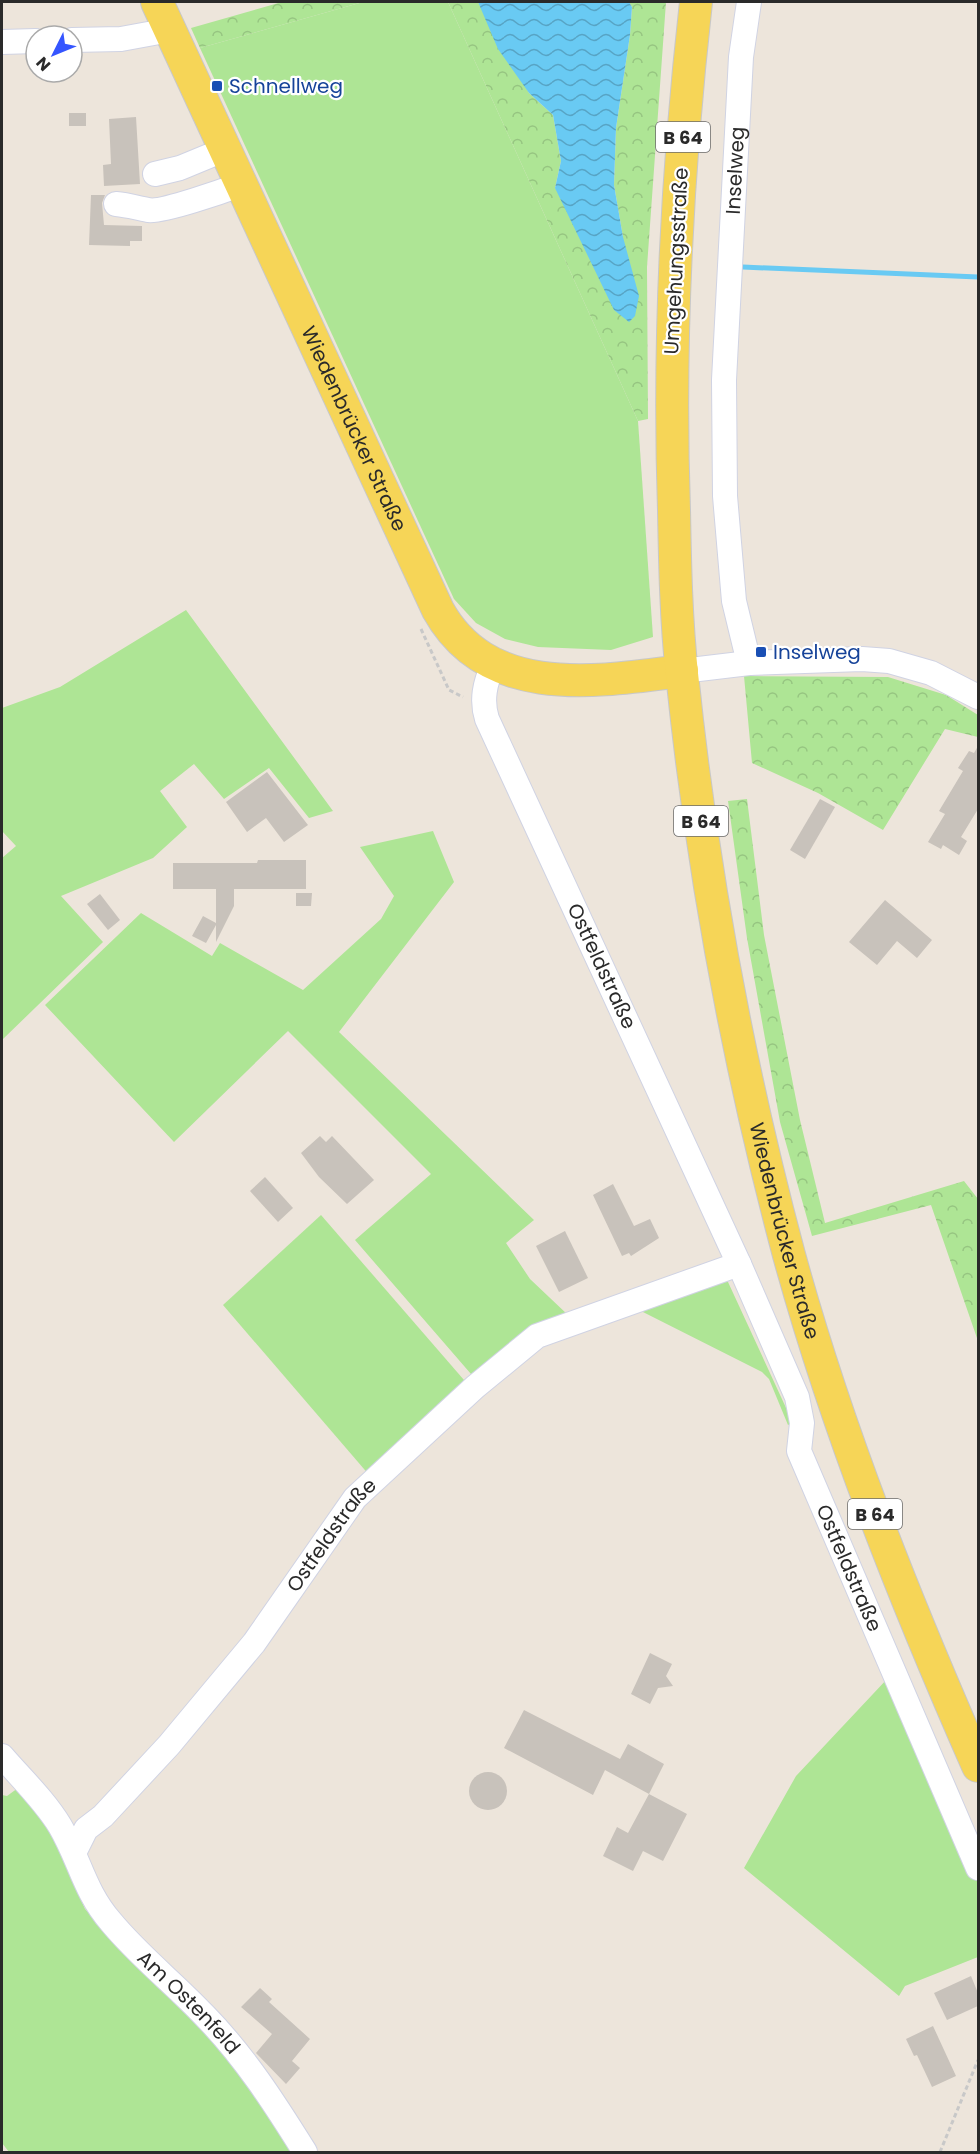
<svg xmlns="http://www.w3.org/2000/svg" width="980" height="2154" font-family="Poppins,sans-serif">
<defs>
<pattern id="forest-crowns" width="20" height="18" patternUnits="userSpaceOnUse" patternTransform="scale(1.5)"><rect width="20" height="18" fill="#aee595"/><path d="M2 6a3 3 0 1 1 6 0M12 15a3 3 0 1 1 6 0" fill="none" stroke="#96c581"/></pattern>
<pattern id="water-waves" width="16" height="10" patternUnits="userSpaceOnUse" patternTransform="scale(1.5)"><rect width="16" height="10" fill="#69caf3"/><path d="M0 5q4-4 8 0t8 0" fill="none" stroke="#57a4c5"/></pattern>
</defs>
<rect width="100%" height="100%" fill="#ede5db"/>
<g fill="#aee595">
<path d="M 363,2 L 448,2 L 638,421 L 653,637 L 611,650 L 538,647 L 505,639 L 476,623 L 454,599 L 200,48 Z"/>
<path d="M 186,610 L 333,811 L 309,818 L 269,768 L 224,799 L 194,764 L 160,791 L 187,827 L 153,858 L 61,896 L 103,942 L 2,1040 L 2,858 L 16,846 L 2,831 L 2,708 L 60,687 Z"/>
<path d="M 433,831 L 454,882 L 339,1032 L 534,1220 L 506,1243 L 530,1279 L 568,1315 L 481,1376 L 471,1374 L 355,1240 L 431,1174 L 288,1031 L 174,1142 L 45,1005 L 141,913 L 212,956 L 220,943 L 303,990 L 381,919 L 394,896 L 360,847 Z"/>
<path d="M 321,1215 L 464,1380 L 465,1390 L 370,1476 L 223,1305 Z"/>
<path d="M 721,1279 L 728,1282 L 793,1423 L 788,1425 L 769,1379 L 762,1372 L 635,1308 Z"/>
<path d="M 888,1678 L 978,1879 L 978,1957 L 905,1986 L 899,1996 L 744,1868 L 796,1776 Z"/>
<path d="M 18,1788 L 51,1828 L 85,1909 L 201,2024 L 276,2119 L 296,2152 L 9,2152 L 2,2143 L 2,1795 L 7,1796 Z"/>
</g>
<g fill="url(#forest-crowns)">
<path d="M 282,2 L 363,2 L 200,48 L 191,28 Z"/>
<path d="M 448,2 L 478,2 L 529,93 L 553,115 L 561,161 L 555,188 L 623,237 L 614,185 L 616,128 L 630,35 L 632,7 L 629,2 L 666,2 L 647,267 L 648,419 L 638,421 Z"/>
<path d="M 744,676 L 888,677 L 946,695 L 978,715 L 978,737 L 945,729 L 883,830 L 818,793 L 752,763 Z"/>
<path d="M 747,799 L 764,935 L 800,1120 L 825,1223 L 964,1181 L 978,1199 L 978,1341 L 931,1205 L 812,1236 L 780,1122 L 747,938 L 728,801 Z"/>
</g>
<path fill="url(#water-waves)" d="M 478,2 L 629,2 L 632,7 L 630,35 L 616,128 L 614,185 L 623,237 L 639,296 L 635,316 L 629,322 L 614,310 L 555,188 L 561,161 L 553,115 L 529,93 L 498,49 Z"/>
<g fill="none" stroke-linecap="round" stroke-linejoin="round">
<path stroke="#69caf3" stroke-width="5" d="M 743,267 L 978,277"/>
</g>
<g fill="#c8c2bb">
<rect x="69" y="113" width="17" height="13"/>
<path d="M 136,117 L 140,184 L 104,186 L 103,165 L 111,164 L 109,119 Z"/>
<path d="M 91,195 L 105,195 L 102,203 L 104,225 L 142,226 L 142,241 L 130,241 L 130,246 L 89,245 Z"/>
<path d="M 978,746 L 978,809 L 961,837 L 967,841 L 959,855 L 943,845 L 941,849 L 928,842 L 945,814 L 939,811 L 963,771 L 958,768 L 969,751 L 974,753 Z"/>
<path d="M 267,772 L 308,825 L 284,842 L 266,818 L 247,832 L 226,802 Z"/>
<path d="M 820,799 L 835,807 L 805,859 L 790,850 Z"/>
<path d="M 258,860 L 306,860 L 306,889 L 234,889 L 234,906 L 216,942 L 216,925 L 206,943 L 192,936 L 203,916 L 216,923 L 216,889 L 173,889 L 173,863 L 257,863 Z"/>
<path d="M 296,893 L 312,893 L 311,906 L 296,906 Z"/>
<path d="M 100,894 L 120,920 L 108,930 L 87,904 Z"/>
<path d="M 885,900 L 932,940 L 917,958 L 897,941 L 877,965 L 849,942 Z"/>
<path d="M 320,1136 L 326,1142 L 332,1136 L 374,1180 L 347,1204 L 319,1177 L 301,1153 Z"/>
<path d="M 265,1177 L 293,1208 L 278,1222 L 250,1191 Z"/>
<path d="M 613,1184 L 634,1226 L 650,1219 L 659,1238 L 631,1256 L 629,1253 L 622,1256 L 593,1195 Z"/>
<path d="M 565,1231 L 588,1278 L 559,1292 L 536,1246 Z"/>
<path d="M 650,1653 L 672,1664 L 666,1676 L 673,1686 L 658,1688 L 650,1704 L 631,1694 Z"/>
<path d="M 524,1710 L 620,1759 L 628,1744 L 664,1764 L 649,1794 L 687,1814 L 663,1861 L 643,1851 L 633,1871 L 603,1856 L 617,1827 L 628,1833 L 649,1794 L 605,1770 L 593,1795 L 504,1748 Z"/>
<circle cx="488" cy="1791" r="19"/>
<path d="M 971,1976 L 978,1993 L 978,2006 L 947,2020 L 934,1993 Z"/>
<path d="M 260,1988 L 272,1999 L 269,2002 L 310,2039 L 292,2061 L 300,2068 L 286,2084 L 256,2053 L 272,2034 L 241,2007 Z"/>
<path d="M 933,2026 L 956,2076 L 932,2087 L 917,2055 L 914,2056 L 906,2039 Z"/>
</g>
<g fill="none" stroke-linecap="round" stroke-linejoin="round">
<g stroke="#d0d3e3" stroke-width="26">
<g id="minor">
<path d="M 72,40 L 121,39 L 170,30"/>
<path d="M 2,42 L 36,41"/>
<path d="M 155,174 L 180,168 L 226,149"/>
<path d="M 116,204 C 128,205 137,208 148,210 C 161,213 226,190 242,184"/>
<path id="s1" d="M 749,663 L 734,601 L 725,496 L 724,380 L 741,57 L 749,2"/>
<path d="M 682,671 L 749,663 L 862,659 L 889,661 L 931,673 L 978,697"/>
<path id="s2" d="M 739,1264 L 797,1397 L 802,1423 L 799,1451 L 978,1868"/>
<path id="s3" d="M 2,1756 C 21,1778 45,1801 60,1826 C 80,1860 84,1891 111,1922 C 139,1956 175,1984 205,2016 C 245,2057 275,2104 305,2152"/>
<path id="s4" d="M 74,1853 L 86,1829 L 103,1816 L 169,1745 L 254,1643 L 355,1498 L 475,1387 L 537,1336 L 739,1264 L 487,719 C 481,700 485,683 493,665"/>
</g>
</g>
<g stroke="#c8c8c8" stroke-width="34">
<g id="major">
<path id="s5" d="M 157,2 L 438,610 C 488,700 595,682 682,671"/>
<path id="s6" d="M 696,2 C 677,171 668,339 674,510 C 675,564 676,619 682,674 C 702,870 738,1064 789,1255 C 837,1430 905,1600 978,1766"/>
</g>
</g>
<g stroke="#c8c8c8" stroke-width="3" stroke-dasharray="4.5 3" stroke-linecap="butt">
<path d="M 421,629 L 449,690 L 463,697"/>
<path d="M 940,2152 L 978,2060"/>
</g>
<use href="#minor" stroke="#fff" stroke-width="24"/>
<use href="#major" stroke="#f6d557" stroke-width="32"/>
</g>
<g fill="#1a4fb4" stroke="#fff" stroke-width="2">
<rect x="211" y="80" width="12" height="12" rx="3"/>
<rect x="755" y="646" width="12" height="12" rx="3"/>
</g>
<g text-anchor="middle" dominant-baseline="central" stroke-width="4.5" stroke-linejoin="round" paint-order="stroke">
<g fill="#fff" stroke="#6a6a6a" stroke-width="1.5">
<rect x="656" y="122" width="54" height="30" rx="4.5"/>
<rect x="674" y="806" width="54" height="30" rx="4.5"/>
<rect x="848" y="1499" width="54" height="30" rx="4.5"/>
</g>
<g font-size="18" font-weight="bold" fill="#2a2a2a">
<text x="683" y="137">B 64</text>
<text x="701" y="821">B 64</text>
<text x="875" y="1514">B 64</text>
</g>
<g font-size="20" fill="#164399" stroke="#fff" text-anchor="start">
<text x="229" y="86">Schnellweg</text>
<text x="773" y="652">Inselweg</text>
</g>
<g font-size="20" fill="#2a2a2a" stroke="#fff">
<text stroke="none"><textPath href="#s1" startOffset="495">Inselweg</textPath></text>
<text transform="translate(676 261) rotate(-87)">Umgehungsstraße</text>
<text stroke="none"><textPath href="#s5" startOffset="470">Wiedenbrücker Straße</textPath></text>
<text transform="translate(602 966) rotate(65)">Ostfeldstraße</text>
<text stroke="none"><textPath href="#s6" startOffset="1240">Wiedenbrücker Straße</textPath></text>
<text stroke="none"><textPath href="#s4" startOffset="411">Ostfeldstraße</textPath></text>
<text stroke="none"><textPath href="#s2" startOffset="327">Ostfeldstraße</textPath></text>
<text stroke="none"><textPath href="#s3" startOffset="312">Am Ostenfeld</textPath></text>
</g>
</g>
<rect width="980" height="2154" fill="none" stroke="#2a2a2a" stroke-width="6"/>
<g transform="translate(54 54) rotate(227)"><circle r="28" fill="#ffffff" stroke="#aaaaaa" stroke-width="1.5"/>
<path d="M0-4.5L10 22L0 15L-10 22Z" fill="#3555ff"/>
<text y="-9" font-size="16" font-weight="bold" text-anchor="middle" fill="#2a2a2a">N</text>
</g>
</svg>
